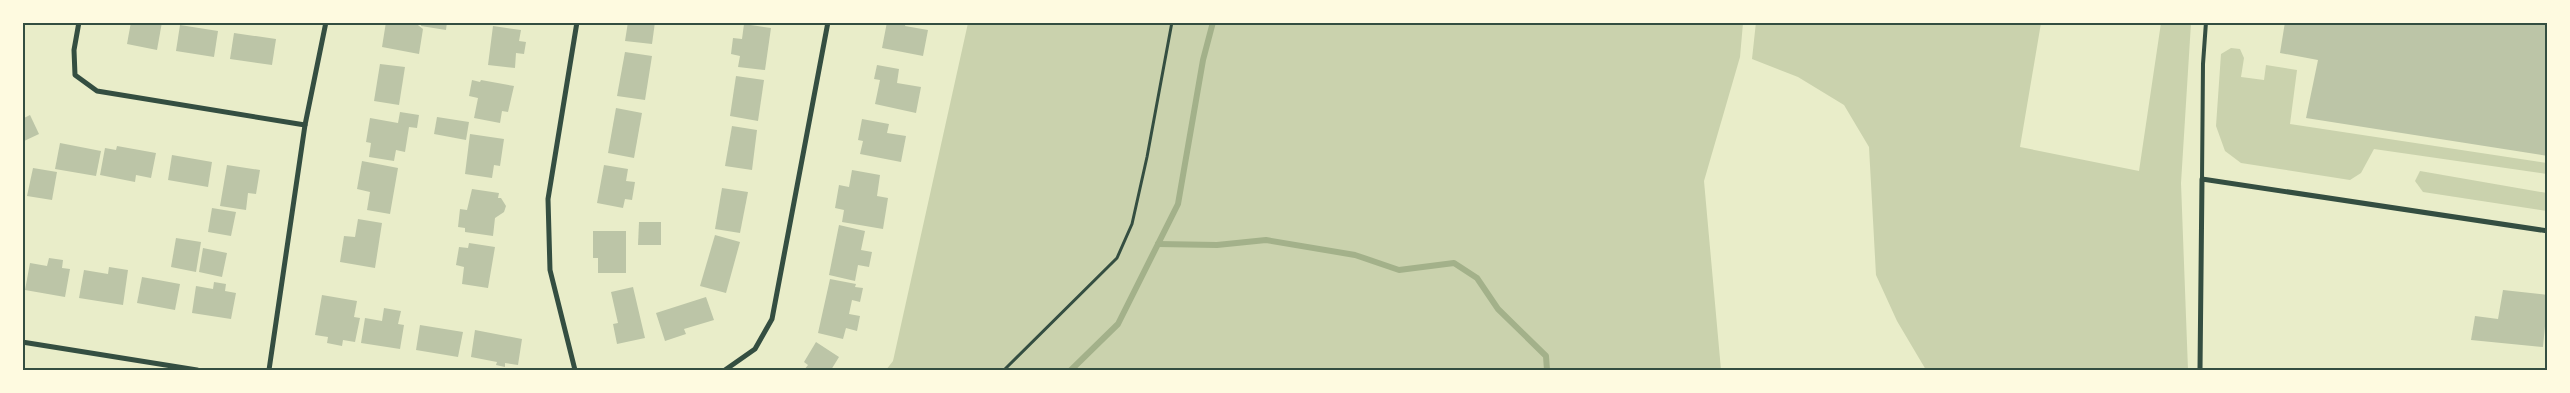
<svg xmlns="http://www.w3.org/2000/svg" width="2570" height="393" font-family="Figtree,sans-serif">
<rect width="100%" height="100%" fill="#e9edc9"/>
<g fill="#cad2ad">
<path d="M 1756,22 L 2041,23 L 2020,147 L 2139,171 L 2161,23 L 2191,23 L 2181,183 L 2188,370 L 1926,370 L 1897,321 L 1876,275 L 1869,147 L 1844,105 L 1798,77 L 1752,59 Z"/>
<path d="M 968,23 L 1743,23 L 1740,57 L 1704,181 L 1721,370 L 886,370 L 893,361 Z"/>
<path d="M 2231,48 L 2240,49 L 2244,58 L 2241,77 L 2264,80 L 2266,65 L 2297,70 L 2290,124 L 2547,163 L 2547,174 L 2374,149 L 2361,173 L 2350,180 L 2241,163 L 2225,151 L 2216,126 L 2221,54 Z"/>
<path d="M 2420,171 L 2547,193 L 2547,211 L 2423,192 L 2415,181 Z"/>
</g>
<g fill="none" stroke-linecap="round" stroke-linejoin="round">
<g stroke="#a3b18a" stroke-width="6">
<path d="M 1158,244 L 1217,245 L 1266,240 L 1355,255 L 1399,270 L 1454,263 L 1477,278 L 1498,309 L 1546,356 L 1547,370"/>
<path d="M 1071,370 L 1118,324 L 1178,204 L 1203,60 L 1213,22"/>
</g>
</g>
<g fill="#bcc5a7">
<path d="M 131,22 L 162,22 L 157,50 L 127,44 Z"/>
<path d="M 386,22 L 414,22 L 423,29 L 419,54 L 382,47 Z"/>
<path d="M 422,22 L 447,22 L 446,30 L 421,26 Z"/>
<path d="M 628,22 L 655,22 L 652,44 L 625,41 Z"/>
<path d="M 887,22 L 906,22 L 905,26 L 928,30 L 923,56 L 882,48 Z"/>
<path d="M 2285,22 L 2548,22 L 2548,156 L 2306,118 L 2318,60 L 2280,53 Z"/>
<path d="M 744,24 L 771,28 L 765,70 L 738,67 L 740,56 L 731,54 L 733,38 L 742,39 Z"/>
<path d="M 180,25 L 218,31 L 214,57 L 176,51 Z"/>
<path d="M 493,26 L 521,30 L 519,41 L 526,42 L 524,54 L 516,53 L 515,68 L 488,65 Z"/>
<path d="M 234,33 L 276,39 L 272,65 L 230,59 Z"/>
<path d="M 625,52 L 652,56 L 645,100 L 617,96 Z"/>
<path d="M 380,64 L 405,67 L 399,105 L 374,101 Z"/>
<path d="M 877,65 L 899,69 L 897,83 L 921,87 L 916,113 L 875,104 L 880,80 L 874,79 Z"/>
<path d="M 736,76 L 764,80 L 758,121 L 730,116 Z"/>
<path d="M 472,80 L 480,82 L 481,80 L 514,86 L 508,112 L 502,111 L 500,123 L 474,118 L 478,98 L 469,96 Z"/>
<path d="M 616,108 L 642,113 L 634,158 L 608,153 Z"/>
<path d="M 400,112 L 419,115 L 417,128 L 409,127 L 405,152 L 396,150 L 394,161 L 369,157 L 371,143 L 366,142 L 370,118 L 398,123 Z"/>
<path d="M 30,115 L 39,134 L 22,142 L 22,119 Z"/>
<path d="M 437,117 L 469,122 L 466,140 L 434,134 Z"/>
<path d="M 862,119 L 889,124 L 887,133 L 906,136 L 901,162 L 860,154 L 863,141 L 858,140 Z"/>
<path d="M 732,126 L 757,130 L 752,170 L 725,166 Z"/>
<path d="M 470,134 L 504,139 L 500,166 L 494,165 L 492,178 L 465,174 Z"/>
<path d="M 60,143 L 101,151 L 96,176 L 55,169 Z"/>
<path d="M 117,146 L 156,153 L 151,178 L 136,175 L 135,182 L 100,175 L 105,148 L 116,150 Z"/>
<path d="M 172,155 L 212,162 L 208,187 L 168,180 Z"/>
<path d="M 362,161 L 398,168 L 390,214 L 367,210 L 370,192 L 357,189 Z"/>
<path d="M 227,165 L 260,170 L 256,194 L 248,193 L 246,210 L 220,206 Z"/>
<path d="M 604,165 L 628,169 L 626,181 L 635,182 L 632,200 L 625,199 L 623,208 L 597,203 Z"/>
<path d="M 33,168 L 57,172 L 52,200 L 27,196 Z"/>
<path d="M 852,170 L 880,175 L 877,196 L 888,198 L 883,229 L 842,222 L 844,210 L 835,208 L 839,185 L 849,187 Z"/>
<path d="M 722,188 L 748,192 L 740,233 L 715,229 Z"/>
<path d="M 472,189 L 499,193 L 498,198 L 501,198 L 506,206 L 504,212 L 495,218 L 493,236 L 465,232 L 465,228 L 458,227 L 460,209 L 467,210 Z"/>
<path d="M 212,208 L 236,212 L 231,236 L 208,232 Z"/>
<path d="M 358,219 L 382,223 L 375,268 L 340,262 L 344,236 L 355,237 Z"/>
<path d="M 639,222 L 661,222 L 661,245 L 638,245 Z"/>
<path d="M 839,225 L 865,231 L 861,250 L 872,252 L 869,267 L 858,265 L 855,281 L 829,275 Z"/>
<path d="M 593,231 L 626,231 L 626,273 L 598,273 L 598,258 L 593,258 Z"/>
<path d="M 715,235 L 740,242 L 726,293 L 700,286 Z"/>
<path d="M 176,238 L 201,242 L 196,272 L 171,267 Z"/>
<path d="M 469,243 L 495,247 L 488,288 L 462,284 L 464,267 L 456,265 L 459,247 L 468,248 Z"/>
<path d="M 203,248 L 227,253 L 222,277 L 199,272 Z"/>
<path d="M 49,258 L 63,260 L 62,268 L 70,269 L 65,297 L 25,290 L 30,263 L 47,266 Z"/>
<path d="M 109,267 L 128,270 L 123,305 L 79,298 L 84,270 L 108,274 Z"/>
<path d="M 142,277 L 180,284 L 175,310 L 137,303 Z"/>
<path d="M 830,279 L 856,284 L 855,287 L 863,288 L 860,302 L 852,300 L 849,314 L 860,316 L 857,331 L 846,328 L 843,339 L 818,333 Z"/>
<path d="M 214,282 L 226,284 L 225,291 L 236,293 L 231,319 L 192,313 L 196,286 L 213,289 Z"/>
<path d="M 633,287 L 645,338 L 617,344 L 613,324 L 618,323 L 611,292 Z"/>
<path d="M 2503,290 L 2548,295 L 2543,347 L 2471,340 L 2475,316 L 2498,319 Z"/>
<path d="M 322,295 L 357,301 L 354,317 L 360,318 L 355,342 L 343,340 L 342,346 L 327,343 L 328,337 L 315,335 Z"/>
<path d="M 706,297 L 714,320 L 684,329 L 686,334 L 665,341 L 656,313 Z"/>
<path d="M 384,308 L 401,311 L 398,324 L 404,325 L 400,349 L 361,343 L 365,318 L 382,321 Z"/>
<path d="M 420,325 L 463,332 L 458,357 L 416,350 Z"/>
<path d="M 475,330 L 522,339 L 518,365 L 505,363 L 505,367 L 496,365 L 497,362 L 471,357 Z"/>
<path d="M 816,342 L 839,357 L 831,370 L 804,370 L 808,365 L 804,362 Z"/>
</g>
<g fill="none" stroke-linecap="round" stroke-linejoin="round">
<path stroke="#344e41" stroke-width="3" d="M 1004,370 L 1117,258 L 1132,224 L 1147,157 L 1172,22"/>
<path stroke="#344e41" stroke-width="4" d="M 2202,179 L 2203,64 L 2206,22"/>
<g stroke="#344e41" stroke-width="5">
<path d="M 79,22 L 74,50 L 75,75 L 97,91 L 305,125"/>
<path d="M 22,342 L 197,370"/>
<path d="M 269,370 L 305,125 L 326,22"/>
<path d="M 575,370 L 550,270 L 548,199 L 577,22"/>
<path d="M 725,370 L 755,349 L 772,319 L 828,22"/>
<path d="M 2200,370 L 2202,179 L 2548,231"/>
</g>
</g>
<rect width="2570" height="393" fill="none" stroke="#fefae0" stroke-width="48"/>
<rect x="24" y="24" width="2522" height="345" fill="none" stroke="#344e41" stroke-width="2"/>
</svg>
